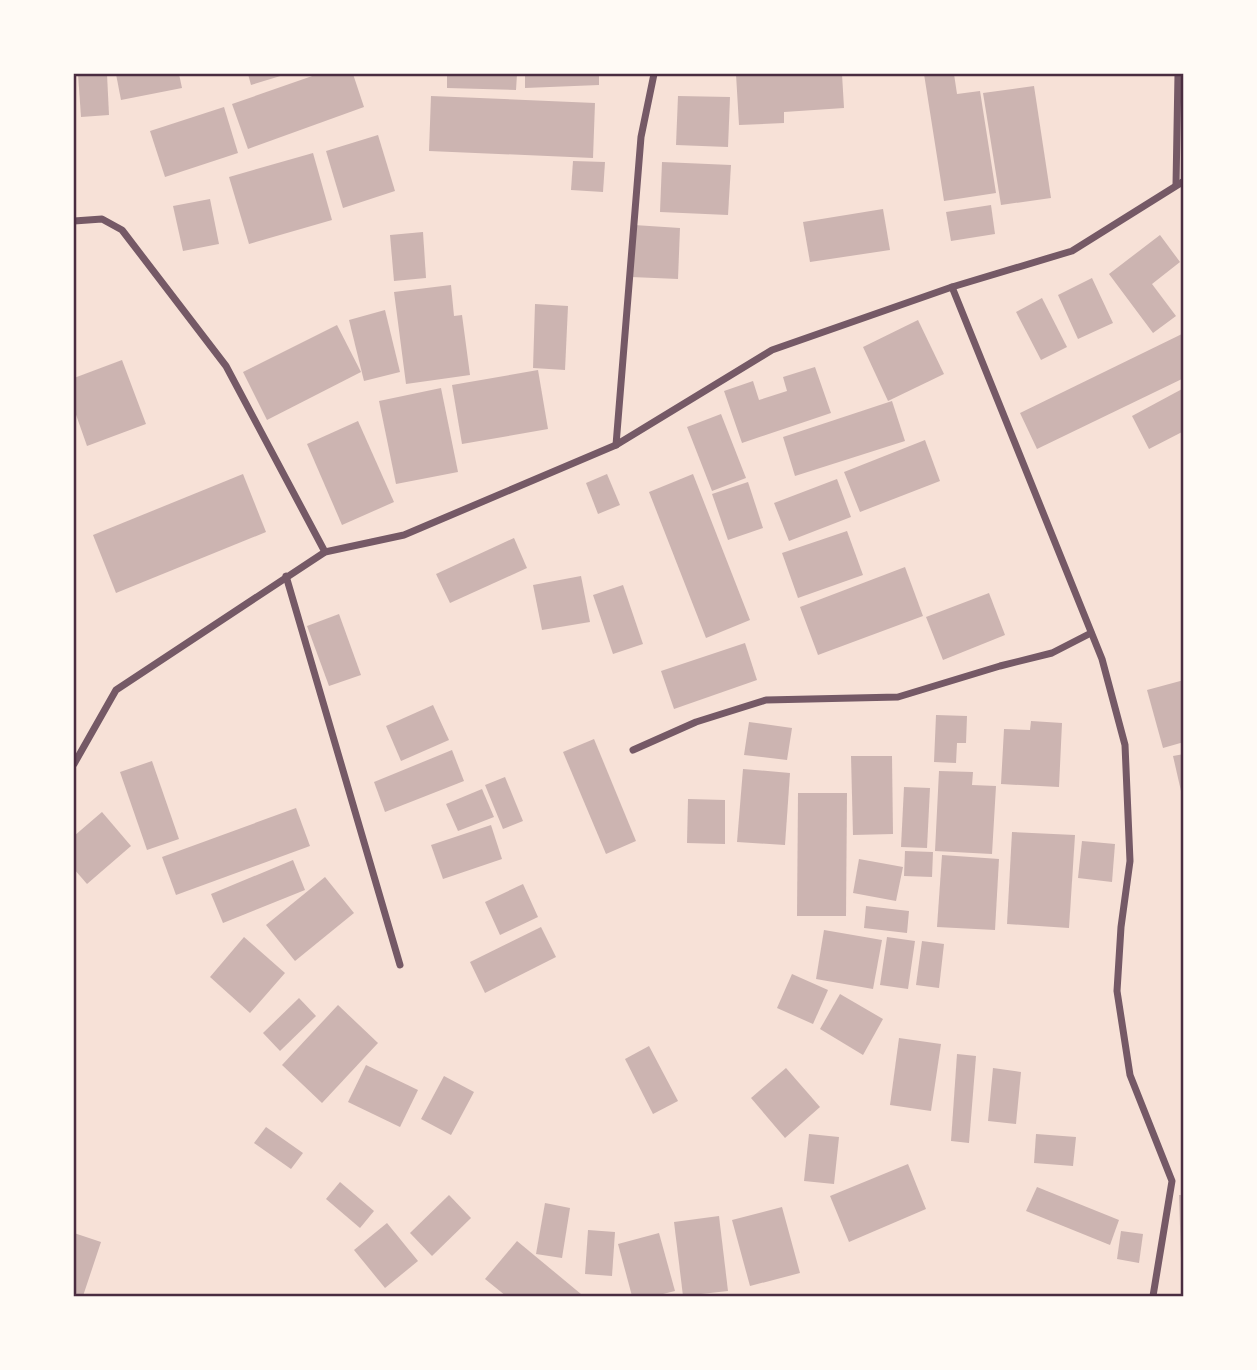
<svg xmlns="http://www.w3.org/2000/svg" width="1257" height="1370" font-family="Cabin,sans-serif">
<rect width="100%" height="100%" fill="#f7e1d7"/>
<g fill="#ccb4b1">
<path d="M 78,74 L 107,74 L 109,115 L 81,117 Z"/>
<path d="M 116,74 L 179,74 L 182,88 L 121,100 Z"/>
<path d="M 248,74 L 287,74 L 251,85 Z"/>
<path d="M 318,74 L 353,74 L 364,107 L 248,149 L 232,104 Z"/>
<path d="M 447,74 L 517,74 L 516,90 L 447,88 Z"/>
<path d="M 525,74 L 599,74 L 599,85 L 525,88 Z"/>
<path d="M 736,74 L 842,74 L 844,108 L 784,112 L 784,123 L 739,125 Z"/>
<path d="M 924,74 L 954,74 L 957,94 L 980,91 L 996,193 L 944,201 Z"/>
<path d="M 1034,86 L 1051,198 L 1001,205 L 983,93 Z"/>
<path d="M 431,96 L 595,103 L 593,158 L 429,151 Z"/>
<path d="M 678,96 L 730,97 L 728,147 L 676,145 Z"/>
<path d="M 224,107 L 238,153 L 165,177 L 150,131 Z"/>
<path d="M 378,135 L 395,191 L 343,208 L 326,151 Z"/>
<path d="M 313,153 L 332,220 L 249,244 L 229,177 Z"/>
<path d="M 573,161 L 605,162 L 603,192 L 571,190 Z"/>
<path d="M 662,162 L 731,165 L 728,215 L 660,212 Z"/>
<path d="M 210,199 L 219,244 L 183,251 L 173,206 Z"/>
<path d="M 991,205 L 995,234 L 951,241 L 946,212 Z"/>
<path d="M 883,209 L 890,250 L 810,262 L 803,222 Z"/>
<path d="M 634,225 L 680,228 L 678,279 L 631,277 Z"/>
<path d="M 423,232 L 426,278 L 394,281 L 390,235 Z"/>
<path d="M 1160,235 L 1180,262 L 1152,284 L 1176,316 L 1153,333 L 1109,274 Z"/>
<path d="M 1092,278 L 1113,323 L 1078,339 L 1058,295 Z"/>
<path d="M 451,285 L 454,316 L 462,315 L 470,375 L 406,384 L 394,292 Z"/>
<path d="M 1042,298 L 1067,347 L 1041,360 L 1016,312 Z"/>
<path d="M 535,304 L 568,306 L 565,370 L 533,368 Z"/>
<path d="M 385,310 L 400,372 L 364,381 L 349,320 Z"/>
<path d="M 918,320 L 944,374 L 888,401 L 863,347 Z"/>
<path d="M 337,325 L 361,372 L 267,420 L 243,372 Z"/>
<path d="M 1184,333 L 1184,378 L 1037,449 L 1020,413 Z"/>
<path d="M 122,360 L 146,424 L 87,446 L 74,409 L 74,378 Z"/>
<path d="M 815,367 L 831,413 L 742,443 L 724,391 L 753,381 L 759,400 L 787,391 L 783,377 Z"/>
<path d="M 538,370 L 548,429 L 462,444 L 452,385 Z"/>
<path d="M 441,388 L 458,472 L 396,484 L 379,401 Z"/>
<path d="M 1184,388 L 1184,431 L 1149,449 L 1132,416 Z"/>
<path d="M 892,401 L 905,441 L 795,476 L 783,437 Z"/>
<path d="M 721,414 L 746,478 L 712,491 L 687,427 Z"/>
<path d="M 358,421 L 394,502 L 342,525 L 307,444 Z"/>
<path d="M 925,440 L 940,481 L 860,512 L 844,472 Z"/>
<path d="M 243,474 L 266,532 L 116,593 L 93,535 Z"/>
<path d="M 607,474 L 620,505 L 598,514 L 586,483 Z"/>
<path d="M 693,474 L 750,620 L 706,638 L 649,492 Z"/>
<path d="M 837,479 L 851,517 L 789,541 L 774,503 Z"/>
<path d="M 748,482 L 763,528 L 728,540 L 712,494 Z"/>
<path d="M 847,531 L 863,575 L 798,598 L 782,553 Z"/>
<path d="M 514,538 L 527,568 L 450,603 L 436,574 Z"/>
<path d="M 905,567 L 923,616 L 818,655 L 800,607 Z"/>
<path d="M 581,576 L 590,622 L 542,630 L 533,585 Z"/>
<path d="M 623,585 L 643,644 L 613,654 L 593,595 Z"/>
<path d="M 989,593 L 1005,635 L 943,660 L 926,617 Z"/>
<path d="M 339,614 L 361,675 L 329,686 L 307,626 Z"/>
<path d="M 745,643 L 757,680 L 674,709 L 661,671 Z"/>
<path d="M 1184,680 L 1184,742 L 1163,748 L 1147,690 Z"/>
<path d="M 433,705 L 449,740 L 401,761 L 386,726 Z"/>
<path d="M 936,715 L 967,716 L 966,743 L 957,743 L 956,763 L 934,762 Z"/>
<path d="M 1031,721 L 1062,723 L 1059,787 L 1001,784 L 1004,729 L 1030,730 Z"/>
<path d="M 749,722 L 792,728 L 787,760 L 744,755 Z"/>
<path d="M 594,739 L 636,841 L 606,854 L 563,752 Z"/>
<path d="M 452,750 L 464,781 L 385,812 L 374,782 Z"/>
<path d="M 1184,754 L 1184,791 L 1181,791 L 1173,756 Z"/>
<path d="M 851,756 L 892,756 L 893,834 L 853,835 Z"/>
<path d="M 152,761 L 179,839 L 147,850 L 120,772 Z"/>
<path d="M 743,769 L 790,773 L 785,845 L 737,842 Z"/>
<path d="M 939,771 L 973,772 L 972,785 L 996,786 L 992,854 L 935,851 Z"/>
<path d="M 505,777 L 523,821 L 503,829 L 485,785 Z"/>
<path d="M 904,787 L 930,788 L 927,848 L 901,847 Z"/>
<path d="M 482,789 L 494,817 L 458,831 L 446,804 Z"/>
<path d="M 798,793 L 847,793 L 846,916 L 797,916 Z"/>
<path d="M 688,799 L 725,800 L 725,844 L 687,843 Z"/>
<path d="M 296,808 L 310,846 L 176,895 L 162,857 Z"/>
<path d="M 102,812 L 131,846 L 87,884 L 74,869 L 74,836 Z"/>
<path d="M 491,825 L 502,859 L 443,879 L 431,845 Z"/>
<path d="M 1012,832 L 1075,835 L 1069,928 L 1007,924 Z"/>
<path d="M 1082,841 L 1115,844 L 1112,882 L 1078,878 Z"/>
<path d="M 905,851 L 933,852 L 932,877 L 904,876 Z"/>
<path d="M 942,855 L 999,859 L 995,930 L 937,927 Z"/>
<path d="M 859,859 L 903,867 L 896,901 L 853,893 Z"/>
<path d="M 293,860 L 305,890 L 223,923 L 211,894 Z"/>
<path d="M 325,877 L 354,913 L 295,961 L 266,925 Z"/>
<path d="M 523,884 L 538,917 L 500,935 L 485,902 Z"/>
<path d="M 866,906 L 909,911 L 907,933 L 864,928 Z"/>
<path d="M 541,927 L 556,957 L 485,993 L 470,962 Z"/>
<path d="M 824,930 L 882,940 L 873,989 L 816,979 Z"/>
<path d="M 244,937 L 285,973 L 250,1013 L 210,977 Z"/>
<path d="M 887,937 L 915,941 L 908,989 L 880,985 Z"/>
<path d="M 922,941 L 944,944 L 939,988 L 916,985 Z"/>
<path d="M 792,974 L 828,990 L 813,1024 L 777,1008 Z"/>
<path d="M 840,994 L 883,1019 L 863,1055 L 820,1029 Z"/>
<path d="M 299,998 L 316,1016 L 280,1051 L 263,1033 Z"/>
<path d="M 338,1005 L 378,1043 L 322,1103 L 282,1065 Z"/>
<path d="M 899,1038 L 941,1044 L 931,1111 L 890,1105 Z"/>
<path d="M 649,1046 L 678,1101 L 653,1114 L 625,1059 Z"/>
<path d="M 957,1054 L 976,1056 L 969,1143 L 951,1141 Z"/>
<path d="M 366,1065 L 418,1090 L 400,1127 L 348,1102 Z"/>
<path d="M 786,1068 L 820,1107 L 785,1138 L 751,1098 Z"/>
<path d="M 993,1068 L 1021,1072 L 1016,1124 L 988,1121 Z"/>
<path d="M 444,1076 L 474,1092 L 451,1135 L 421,1119 Z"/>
<path d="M 266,1127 L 303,1153 L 291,1169 L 254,1143 Z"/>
<path d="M 809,1134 L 839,1137 L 834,1184 L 804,1181 Z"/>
<path d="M 1036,1134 L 1076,1137 L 1073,1166 L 1034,1163 Z"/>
<path d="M 908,1164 L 926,1209 L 849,1242 L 830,1196 Z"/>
<path d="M 340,1182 L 374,1211 L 360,1228 L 326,1199 Z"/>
<path d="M 1037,1187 L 1119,1220 L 1110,1245 L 1026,1211 Z"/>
<path d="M 449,1195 L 471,1218 L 432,1256 L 410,1233 Z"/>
<path d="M 1179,1195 L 1184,1195 L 1184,1259 L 1181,1259 Z"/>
<path d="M 545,1203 L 570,1208 L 562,1258 L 536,1254 Z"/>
<path d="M 782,1207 L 800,1273 L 750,1286 L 732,1220 Z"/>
<path d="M 719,1216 L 728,1291 L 683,1296 L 674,1222 Z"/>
<path d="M 387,1223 L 418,1261 L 385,1288 L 354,1250 Z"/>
<path d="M 588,1230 L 615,1232 L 612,1276 L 585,1274 Z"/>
<path d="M 1121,1231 L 1143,1234 L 1139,1263 L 1117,1259 Z"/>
<path d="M 74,1233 L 101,1242 L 83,1296 L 74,1293 Z"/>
<path d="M 659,1233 L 675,1291 L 655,1296 L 632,1296 L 618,1244 Z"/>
<path d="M 517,1241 L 581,1294 L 579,1296 L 506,1296 L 485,1279 Z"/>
</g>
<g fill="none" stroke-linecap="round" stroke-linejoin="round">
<g stroke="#755966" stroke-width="7">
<path d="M 1176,185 L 1178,74"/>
<path d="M 74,221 L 102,219 L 122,230 L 226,366 L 325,552"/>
<path d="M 952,287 L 1102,659 L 1125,745 L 1130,861 L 1121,927 L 1117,991 L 1130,1075 L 1172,1181 L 1153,1296"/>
<path d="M 616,445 L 641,137 L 654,74"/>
<path d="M 286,576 L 400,965"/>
<path d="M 633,750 L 696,722 L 766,700 L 898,697 L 1000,666 L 1052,653 L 1091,633"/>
<path d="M 74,764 L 116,690 L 325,552 L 404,535 L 616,445 L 772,350 L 952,287 L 1072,251 L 1184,181"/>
</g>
</g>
<rect width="1257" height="1370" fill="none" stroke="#fffaf5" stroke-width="150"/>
<rect x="75" y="75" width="1107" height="1220" fill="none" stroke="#4a2c40" stroke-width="2.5"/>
</svg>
